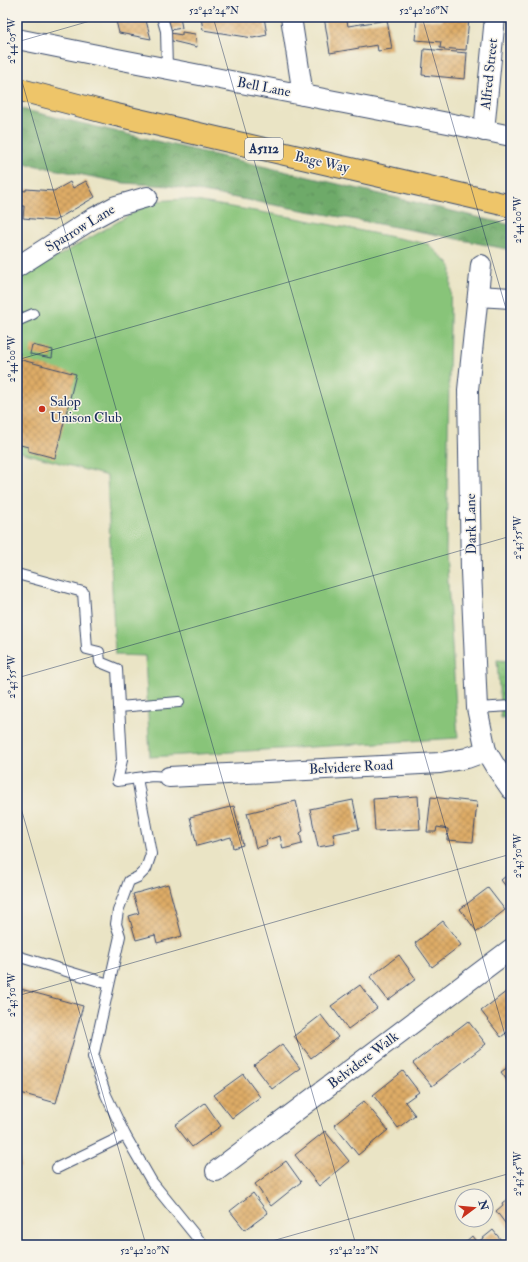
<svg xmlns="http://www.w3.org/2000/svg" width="528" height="1262" font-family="'IM FELL Double Pica',serif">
<defs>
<pattern id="forest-crowns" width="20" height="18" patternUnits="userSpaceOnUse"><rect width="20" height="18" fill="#6eaa69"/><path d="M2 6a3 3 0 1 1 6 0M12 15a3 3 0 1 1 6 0" fill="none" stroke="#5a8b5a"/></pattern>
<pattern id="garden-dots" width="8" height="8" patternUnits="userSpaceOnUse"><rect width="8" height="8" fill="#88c479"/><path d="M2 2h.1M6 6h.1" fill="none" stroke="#6ea066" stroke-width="1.8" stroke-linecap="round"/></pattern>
<pattern id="building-cross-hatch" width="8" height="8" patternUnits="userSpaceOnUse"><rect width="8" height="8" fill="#deac66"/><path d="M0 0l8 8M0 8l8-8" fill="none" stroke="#b38c57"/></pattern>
</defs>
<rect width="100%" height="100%" fill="#f7f3e8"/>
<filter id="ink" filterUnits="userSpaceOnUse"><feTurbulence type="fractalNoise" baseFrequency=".025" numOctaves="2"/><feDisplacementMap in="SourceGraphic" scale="8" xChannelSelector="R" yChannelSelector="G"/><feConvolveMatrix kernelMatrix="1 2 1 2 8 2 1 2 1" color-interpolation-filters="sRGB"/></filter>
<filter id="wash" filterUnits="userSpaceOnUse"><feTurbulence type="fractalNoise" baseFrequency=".012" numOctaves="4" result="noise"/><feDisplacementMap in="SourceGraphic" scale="16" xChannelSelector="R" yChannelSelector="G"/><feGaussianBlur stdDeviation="0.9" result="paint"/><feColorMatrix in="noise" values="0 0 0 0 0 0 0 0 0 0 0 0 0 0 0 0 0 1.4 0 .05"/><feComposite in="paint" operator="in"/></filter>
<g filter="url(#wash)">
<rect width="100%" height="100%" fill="#eae4c5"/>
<path fill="url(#forest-crowns)" stroke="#446c64" d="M 17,108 L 511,225 L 511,250 L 428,233 L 170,186 L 124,183 L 17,162 Z"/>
<path fill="url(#garden-dots)" stroke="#527a6c" d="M 497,660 L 511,661 L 511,717 L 501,718 Z"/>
<path fill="#88c479" stroke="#527a6c" d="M 184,199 L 296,218 L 428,244 L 451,266 L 446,552 L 458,738 L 150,757 L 145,656 L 115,655 L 107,476 L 17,451 L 17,280 L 154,201 Z"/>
<g id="blocks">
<g fill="url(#building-cross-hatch)">
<path d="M 115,17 L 145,17 L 151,39 L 119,33 Z"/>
<path d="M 168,17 L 180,17 L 182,28 L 170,30 Z"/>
<path d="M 201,17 L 264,17 L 267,35 L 253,38 L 203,30 Z"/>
<path d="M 324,17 L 346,17 L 348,26 L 387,20 L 392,49 L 378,51 L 377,45 L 330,53 Z"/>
<path d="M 443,17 L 469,18 L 466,50 L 440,48 L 441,42 L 415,40 L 417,19 L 442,21 Z"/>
<path d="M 182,32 L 195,34 L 197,47 L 172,41 L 170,33 L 182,35 Z"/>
<path d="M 424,49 L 467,53 L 465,79 L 422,75 Z"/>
<path d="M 86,181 L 95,197 L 54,221 L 23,218 L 24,206 L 18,206 L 19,190 L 26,191 L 26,189 L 54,191 L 70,182 L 73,188 Z"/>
<path d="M 32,345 L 53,350 L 52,358 L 30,354 Z"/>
<path d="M 17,353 L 20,353 L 18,359 L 76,374 L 55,458 L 28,451 L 28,447 L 17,444 L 17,370 L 18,365 L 17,365 Z"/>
<path d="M 418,796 L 420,829 L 375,831 L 373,799 Z"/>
<path d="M 431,797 L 477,802 L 473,842 L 447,840 L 448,829 L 437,827 L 436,832 L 427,832 Z"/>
<path d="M 353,800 L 359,829 L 333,834 L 335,844 L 318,847 L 310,809 Z"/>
<path d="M 296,801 L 303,831 L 300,833 L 302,844 L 283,849 L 280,836 L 266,840 L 267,845 L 256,848 L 247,813 Z"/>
<path d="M 234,806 L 243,845 L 233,848 L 231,837 L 197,846 L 190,817 Z"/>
<path d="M 511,872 L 511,893 L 501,880 Z"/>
<path d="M 168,884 L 182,936 L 157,943 L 155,935 L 136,940 L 129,916 L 139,913 L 133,894 Z"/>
<path d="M 488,888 L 505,910 L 477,932 L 460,909 Z"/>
<path d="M 443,921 L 461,945 L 432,967 L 415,943 Z"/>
<path d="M 399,955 L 416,979 L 388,1000 L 370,977 Z"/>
<path d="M 360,985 L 377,1008 L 348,1029 L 331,1006 Z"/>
<path d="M 17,988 L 83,1006 L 56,1103 L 17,1092 Z"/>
<path d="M 511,988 L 511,1029 L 501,1037 L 481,1011 Z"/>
<path d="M 321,1015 L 338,1037 L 311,1058 L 294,1036 Z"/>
<path d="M 468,1021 L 486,1044 L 432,1086 L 413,1063 Z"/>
<path d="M 282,1044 L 300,1068 L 272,1089 L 254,1065 Z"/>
<path d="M 508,1067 L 511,1070 L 511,1086 L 501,1072 Z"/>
<path d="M 403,1071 L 419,1092 L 405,1102 L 415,1115 L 398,1128 L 373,1095 Z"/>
<path d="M 243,1074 L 260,1097 L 232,1118 L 214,1095 Z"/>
<path d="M 364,1101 L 388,1130 L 358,1155 L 334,1125 Z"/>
<path d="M 205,1103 L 221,1126 L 192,1147 L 175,1125 Z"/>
<path d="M 325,1131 L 349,1161 L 319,1186 L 295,1155 Z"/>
<path d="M 19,1154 L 21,1167 L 17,1168 L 17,1155 Z"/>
<path d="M 286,1161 L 301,1182 L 271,1206 L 255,1184 Z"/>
<path d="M 253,1193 L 268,1213 L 245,1230 L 230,1211 Z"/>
<path d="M 511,1196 L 511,1231 L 496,1211 L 503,1205 L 502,1203 Z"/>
<path d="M 493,1230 L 505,1245 L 464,1245 L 463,1244 L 472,1236 L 477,1243 Z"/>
</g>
</g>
</g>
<g filter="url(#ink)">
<use href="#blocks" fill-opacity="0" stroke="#3a4a6d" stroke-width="1"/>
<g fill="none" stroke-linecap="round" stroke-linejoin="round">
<g stroke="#3a4a6d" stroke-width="12">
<g id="lane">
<path d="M 162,17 L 166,31 L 167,69"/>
<path d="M 17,321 L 33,314"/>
<path d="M 17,574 L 83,592 L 87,649 L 99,652 L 100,662 L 117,669 L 122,760 L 117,781 L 137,778 L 151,854 L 146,869 L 138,877 L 129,881 L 118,911 L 116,924 L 120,936 L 93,1057 L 106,1095 L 125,1135 L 152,1182 L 203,1245"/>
<path d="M 119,707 L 179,702"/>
<path d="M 477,708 L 511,706"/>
<path d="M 137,778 L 152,776 L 169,777"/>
<path d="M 17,956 L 109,984"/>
<path d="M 57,1168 L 125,1135"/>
</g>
</g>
<g stroke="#3a4a6d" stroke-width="22">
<g id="street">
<path d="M 291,17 L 303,95"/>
<path d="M 17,39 L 117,59 L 453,124 L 511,136"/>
<path d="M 484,131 L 495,17"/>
<path d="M 481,265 L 468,390 L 471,571 L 477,708 L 486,751"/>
<path d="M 17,267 L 92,219 L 116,206 L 147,197"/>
<path d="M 478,296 L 511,298"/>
<path d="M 169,777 L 440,763 L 467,758 L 486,751 L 495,766 L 511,789"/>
<path d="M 216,1171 L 511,949"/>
</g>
</g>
<g stroke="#3a4a6d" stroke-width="24">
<path id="primary" d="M 17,89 L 112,114 L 511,206"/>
</g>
<use href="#lane" stroke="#fff" stroke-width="10"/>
<use href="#street" stroke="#fff" stroke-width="20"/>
<use href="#primary" stroke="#eec569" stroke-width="22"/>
</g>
</g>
<path fill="none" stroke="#1b2f5e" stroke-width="1" stroke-opacity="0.45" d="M 213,17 L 511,1056M 422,17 L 511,326M 17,42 L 104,17M 17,64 L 356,1245M 17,360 L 511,218M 17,678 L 511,536M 17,794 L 146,1245M 17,996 L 511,854M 258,1245 L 511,1173"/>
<circle fill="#c8321e" stroke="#f7f3e8" stroke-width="1.5" cx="42" cy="409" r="4"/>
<g text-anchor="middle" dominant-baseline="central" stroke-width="3" stroke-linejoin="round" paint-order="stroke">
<rect fill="#f7f3e8" stroke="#5d6a87" stroke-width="1" x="245" y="138" width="38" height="22" rx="3"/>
<g font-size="13" font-weight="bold" fill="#1b2f5e">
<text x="264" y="149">A5112</text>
</g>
<g font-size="14" fill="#1b2f5e" stroke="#f7f3e8">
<text transform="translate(489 74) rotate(-84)">Alfred Street</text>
<text transform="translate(264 87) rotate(11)">Bell Lane</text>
<text transform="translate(322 162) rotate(13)">Bage Way</text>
<text transform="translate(80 228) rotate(-31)">Sparrow Lane</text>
<text transform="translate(471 524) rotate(-91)">Dark Lane</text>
<text transform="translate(351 767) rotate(-3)">Belvidere Road</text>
<text transform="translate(363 1060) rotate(-37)">Belvidere Walk</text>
</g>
<g font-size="14" fill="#1b2f5e" stroke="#f7f3e8" text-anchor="start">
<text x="50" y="401">Salop<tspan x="50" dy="16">Unison Club</tspan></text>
</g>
</g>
<rect width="528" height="1262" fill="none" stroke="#f7f3e8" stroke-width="44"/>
<g transform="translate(474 1208) rotate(74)"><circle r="19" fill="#f7f3e8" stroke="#9fa5b1"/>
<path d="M0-3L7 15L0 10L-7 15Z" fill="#c8321e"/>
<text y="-6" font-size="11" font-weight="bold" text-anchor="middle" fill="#1b2f5e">N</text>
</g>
<rect x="22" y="22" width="484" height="1218" fill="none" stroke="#1b2f5e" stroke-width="1.5"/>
<g font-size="10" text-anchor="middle" fill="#1b2f5e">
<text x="214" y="14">52°42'24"N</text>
<text x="424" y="14">52°42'26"N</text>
<text transform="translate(11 41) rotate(-90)" y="4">2°44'05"W</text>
<text transform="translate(517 220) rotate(-90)" y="4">2°44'00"W</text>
<text transform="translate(11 359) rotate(-90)" y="4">2°44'00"W</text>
<text transform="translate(517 538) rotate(-90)" y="4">2°43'55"W</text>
<text transform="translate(11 677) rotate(-90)" y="4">2°43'55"W</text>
<text transform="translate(517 856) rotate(-90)" y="4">2°43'50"W</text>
<text transform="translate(11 995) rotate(-90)" y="4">2°43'50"W</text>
<text transform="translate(517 1174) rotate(-90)" y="4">2°43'45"W</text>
<text x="145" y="1254">52°42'20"N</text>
<text x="354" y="1254">52°42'22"N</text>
</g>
</svg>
